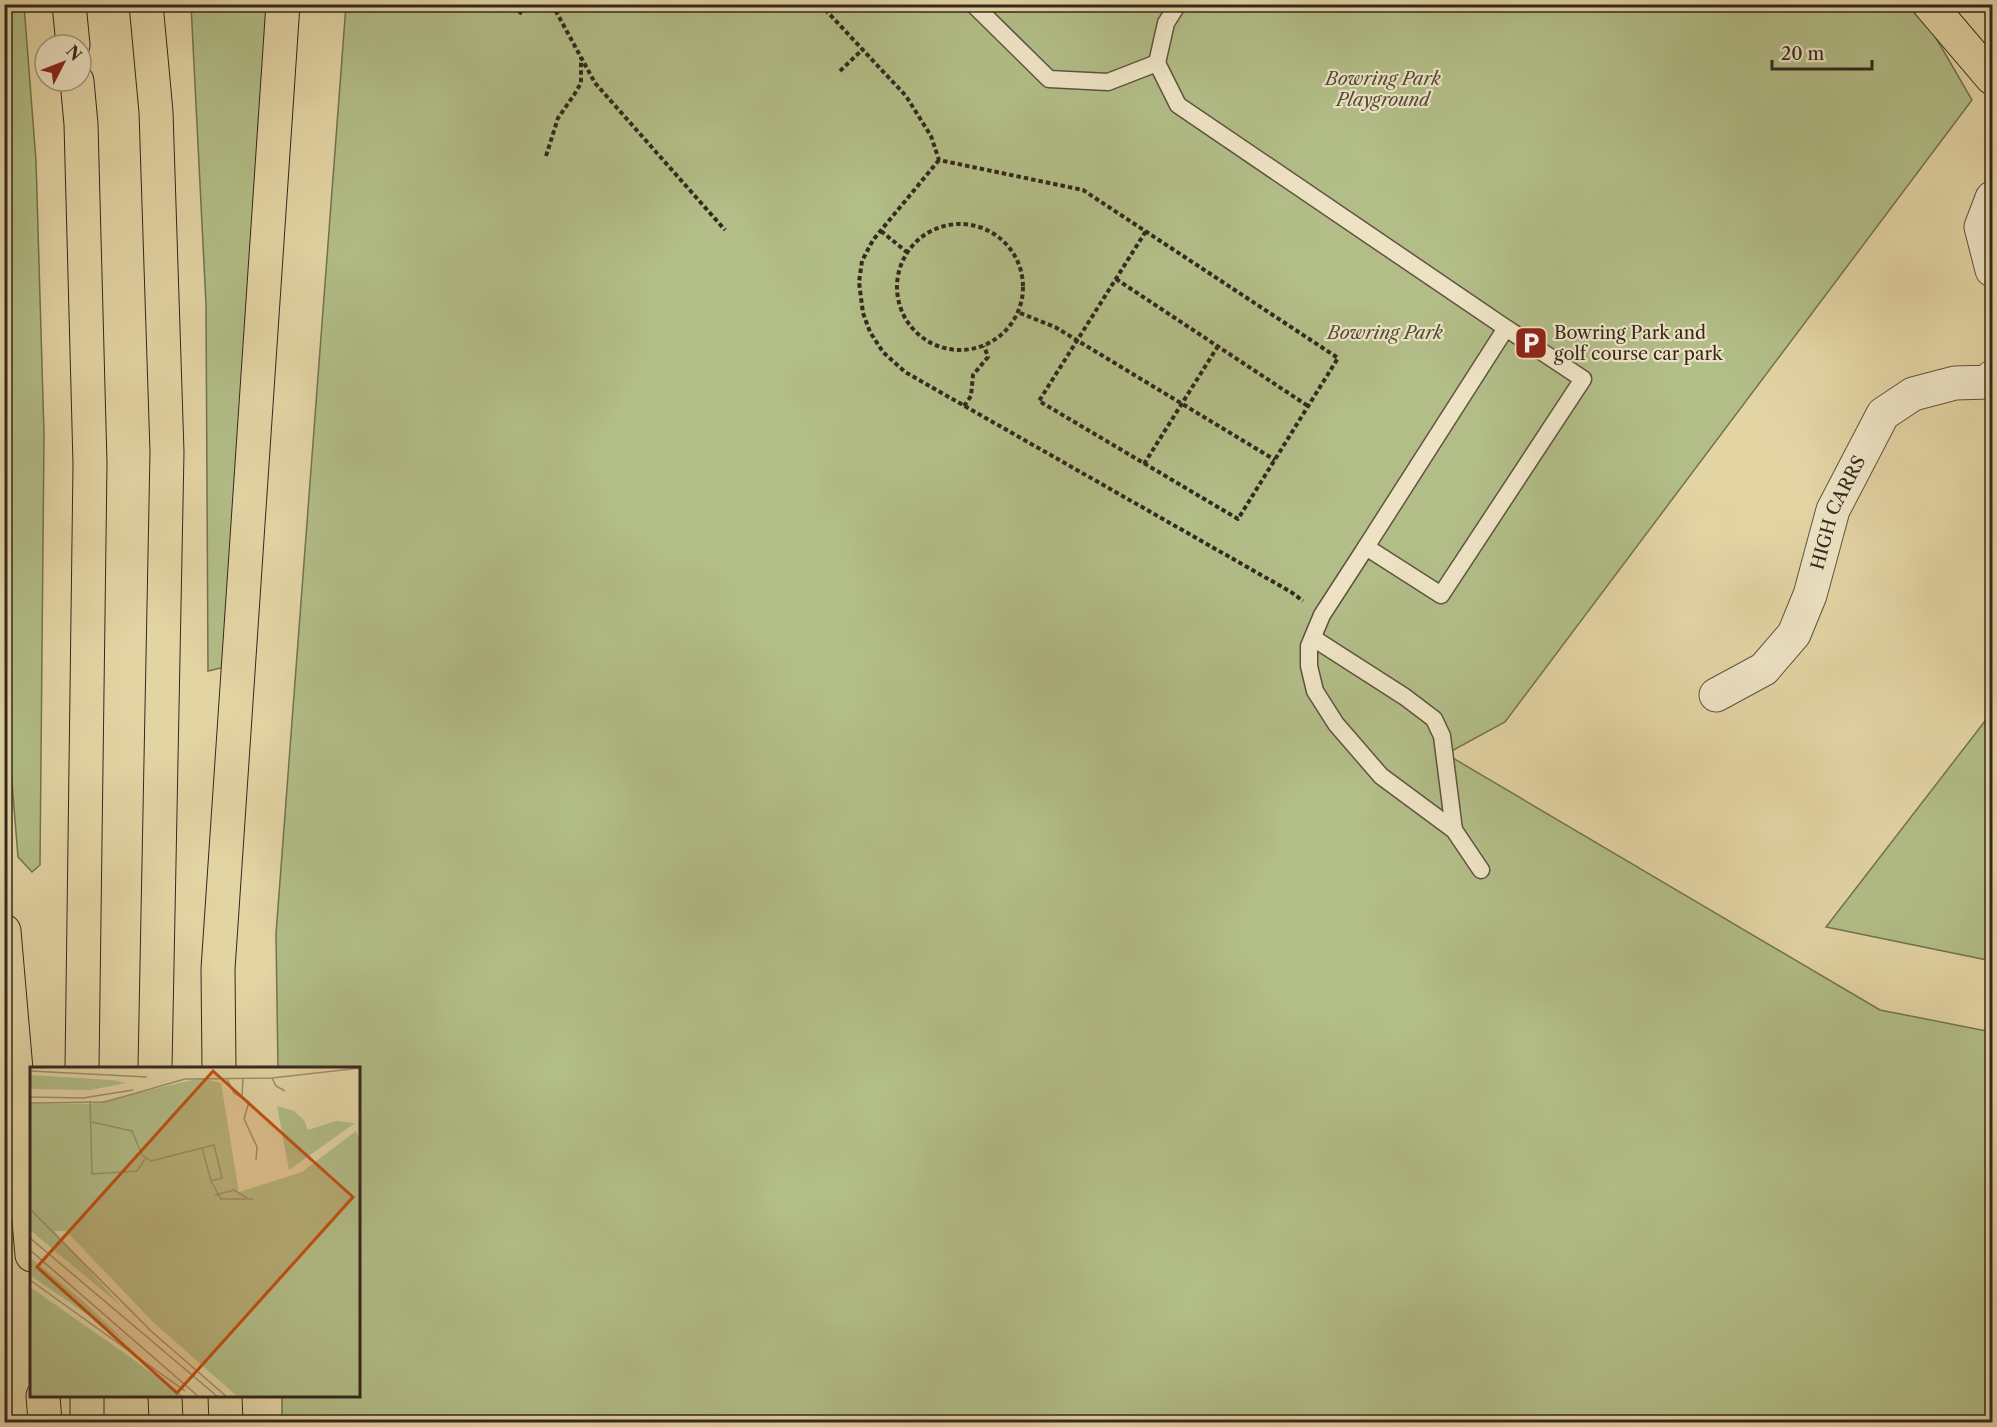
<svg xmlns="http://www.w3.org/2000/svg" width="1997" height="1427" font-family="'Libre Caslon Text',serif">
<rect width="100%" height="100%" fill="#e3d4a4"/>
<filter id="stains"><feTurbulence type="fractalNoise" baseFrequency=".00333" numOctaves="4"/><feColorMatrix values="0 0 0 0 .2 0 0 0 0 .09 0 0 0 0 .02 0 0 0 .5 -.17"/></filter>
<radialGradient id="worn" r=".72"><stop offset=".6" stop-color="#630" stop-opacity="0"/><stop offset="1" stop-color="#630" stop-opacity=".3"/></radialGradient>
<g fill="#b2bd87" stroke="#737252" stroke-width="1.5">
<path d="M 4,5 L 24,5 L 36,161 L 44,434 L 40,865 L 32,872 L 18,857 L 4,684 Z"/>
<path d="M 191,5 L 276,5 L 225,667 L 208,671 L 206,304 Z"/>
<path d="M 346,5 L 1917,5 L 1972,100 L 1505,722 L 1446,754 L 1880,1010 L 1992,1032 L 1992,1422 L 282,1422 L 282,1396 L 358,1396 L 358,1068 L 278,1068 L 276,934 Z"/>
<path d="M 1992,712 L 1992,961 L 1826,927 Z"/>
</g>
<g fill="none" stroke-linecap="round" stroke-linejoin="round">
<g stroke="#605340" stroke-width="19">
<g id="service">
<path d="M 973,4 L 1049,79 L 1108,82 L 1157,63"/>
<path d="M 1178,4 L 1166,23 L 1157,63 L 1178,105 L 1506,328 L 1366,547 L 1441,595 L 1583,379 L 1506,328"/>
<path d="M 1366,547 L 1322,615 L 1309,646 L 1309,666 L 1315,691 L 1336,724 L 1381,776 L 1454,830 L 1481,870"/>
<path d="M 1313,638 L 1405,697 L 1434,719 L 1442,736 L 1454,830"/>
</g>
</g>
<g stroke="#605340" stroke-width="35">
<g id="minor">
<path d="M 1992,198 L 1981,227 L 1992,270"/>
<path id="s1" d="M 1716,695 L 1764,669 L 1794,634 L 1810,595 L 1833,510 L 1883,414 L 1913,394 L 1955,383 L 1990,382 L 1992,377"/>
</g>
</g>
<g stroke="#34281e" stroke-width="35">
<path id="primary" d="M 1929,4 L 1992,78"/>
</g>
<g stroke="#34281e" stroke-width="35">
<g id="motorway">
<path d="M 69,4 L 73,45"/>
<path d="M 146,4 L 156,112 L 167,452 L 155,1068"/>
<path d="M 77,81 L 81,124 L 90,464 L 82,1068"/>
<path d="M 4,931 L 32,1255"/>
<path d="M 219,1068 L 218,969 L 283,4"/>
<path d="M 43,1396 L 45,1422"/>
<path d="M 87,1396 L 87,1422"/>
<path d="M 165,1396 L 166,1422"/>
<path d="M 225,1396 L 226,1422"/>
</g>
</g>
<g stroke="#34281e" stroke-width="4" stroke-dasharray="4.5 3" stroke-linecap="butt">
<path d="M 552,4 L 595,83 L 725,230"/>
<path d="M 820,4 L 906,96 L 931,136 L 939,160 L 1083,190 L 1338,358 L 1238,519 L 1039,401 L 1146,231"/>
<path d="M 519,14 L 528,4"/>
<path d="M 840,71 L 863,49"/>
<path d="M 546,156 L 558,118 L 574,95 L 581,83 L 581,57"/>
<path d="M 939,160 L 873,240 L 862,261 L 859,282 L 863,313 L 870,332 L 883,352 L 905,372 L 1291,592 L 1303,601"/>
<circle cx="960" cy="287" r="63"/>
<path d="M 881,231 L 908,253"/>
<path d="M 1116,279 L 1308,406"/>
<path d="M 1020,313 L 1055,327 L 1275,460"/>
<path d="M 964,406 L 971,396 L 973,375 L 988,357 L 984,346"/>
<path d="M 1144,464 L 1218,346"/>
</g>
<use href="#service" stroke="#ede3c4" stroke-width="16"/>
<use href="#minor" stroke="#ede3c4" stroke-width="33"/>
<use href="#primary" stroke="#e3d4a4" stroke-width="33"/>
<use href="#motorway" stroke="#e3d4a4" stroke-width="33"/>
</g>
<defs>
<g id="parking-square" transform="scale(1.725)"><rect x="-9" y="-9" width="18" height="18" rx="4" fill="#8f2418" stroke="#ede3c4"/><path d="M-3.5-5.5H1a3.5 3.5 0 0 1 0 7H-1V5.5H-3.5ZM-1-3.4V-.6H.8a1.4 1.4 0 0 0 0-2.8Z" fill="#fff"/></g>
</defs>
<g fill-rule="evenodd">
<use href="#parking-square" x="1531" y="343"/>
</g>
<g text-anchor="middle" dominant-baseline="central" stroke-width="4.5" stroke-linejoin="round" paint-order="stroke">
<g font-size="18" font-style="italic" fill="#544d38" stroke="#ede3c4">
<text x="1383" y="79">Bowring Park<tspan x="1383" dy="21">Playground</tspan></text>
<text x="1385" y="333">Bowring Park</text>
</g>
<g font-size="18" fill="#34281e" stroke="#ede3c4" text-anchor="start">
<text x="1554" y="333">Bowring Park and<tspan x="1554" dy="21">golf course car park</tspan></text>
</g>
<g font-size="18" fill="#34281e" stroke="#ede3c4">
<text stroke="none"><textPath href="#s1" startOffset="230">HIGH CARRS</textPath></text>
</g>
</g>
<g transform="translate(30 1067)">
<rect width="330" height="330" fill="#e3d4a4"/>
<path d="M 0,8 L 83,13 L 96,16 L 60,23 L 0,22 ZM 171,11 L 191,16 L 209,125 L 272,105 L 326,64 L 330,73 L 330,330 L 208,330 L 123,255 L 36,164 L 24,164 L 91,239 L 0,163 L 0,36 L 60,37 ZM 247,39 L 264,44 L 274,53 L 278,63 L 306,54 L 325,56 L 259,103 ZM 0,190 L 53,234 L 95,274 L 0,208 ZM 0,220 L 97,288 L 155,330 L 0,330 Z" fill="#b2bd87"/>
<path fill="none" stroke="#9d8f6e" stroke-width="1.5" d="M 0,4 L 117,10M 242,11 L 246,19 L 255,24M 197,12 L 204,26 L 219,35 L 214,52 L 227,80 L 226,93M 0,30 L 53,31 L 103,23M 212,30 L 213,11M 60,34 L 62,107 L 107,104 L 115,92M 0,36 L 75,35 L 155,12 L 242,11 L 330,1M 62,55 L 102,64 L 112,88 L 121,94 L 172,81 L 181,114 L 192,111 L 184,78 L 172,81M 181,114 L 191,132 L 223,132M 185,128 L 204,123 L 217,131M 0,142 L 121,264 L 197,330M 0,171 L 188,330M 0,183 L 169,330M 0,213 L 155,324"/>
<path fill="#c44f10" fill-opacity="0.15" stroke="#c44f10" stroke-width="3" d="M 183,4 L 323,130 L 147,326 L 7,200 Z"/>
<rect width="330" height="330" fill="none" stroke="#34281e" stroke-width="3"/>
</g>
<rect width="1997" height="1427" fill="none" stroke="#e3d4a4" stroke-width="24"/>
<rect x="6" y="6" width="1985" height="1415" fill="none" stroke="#34281e" stroke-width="3"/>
<rect x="12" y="12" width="1973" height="1403" fill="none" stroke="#34281e" stroke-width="1.5"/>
<g transform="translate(63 63) rotate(48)"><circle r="28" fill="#ede3c4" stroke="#a39882" stroke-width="1.5"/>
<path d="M0-4.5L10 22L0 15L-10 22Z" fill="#8f2418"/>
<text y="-9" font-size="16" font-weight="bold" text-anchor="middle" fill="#34281e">N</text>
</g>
<path d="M1772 60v9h100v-9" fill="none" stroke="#34281e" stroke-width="3"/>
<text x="1781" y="60" font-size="18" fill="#34281e" stroke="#ede3c4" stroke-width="4.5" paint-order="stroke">20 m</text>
<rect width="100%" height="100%" filter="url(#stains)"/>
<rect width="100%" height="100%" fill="url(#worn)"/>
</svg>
